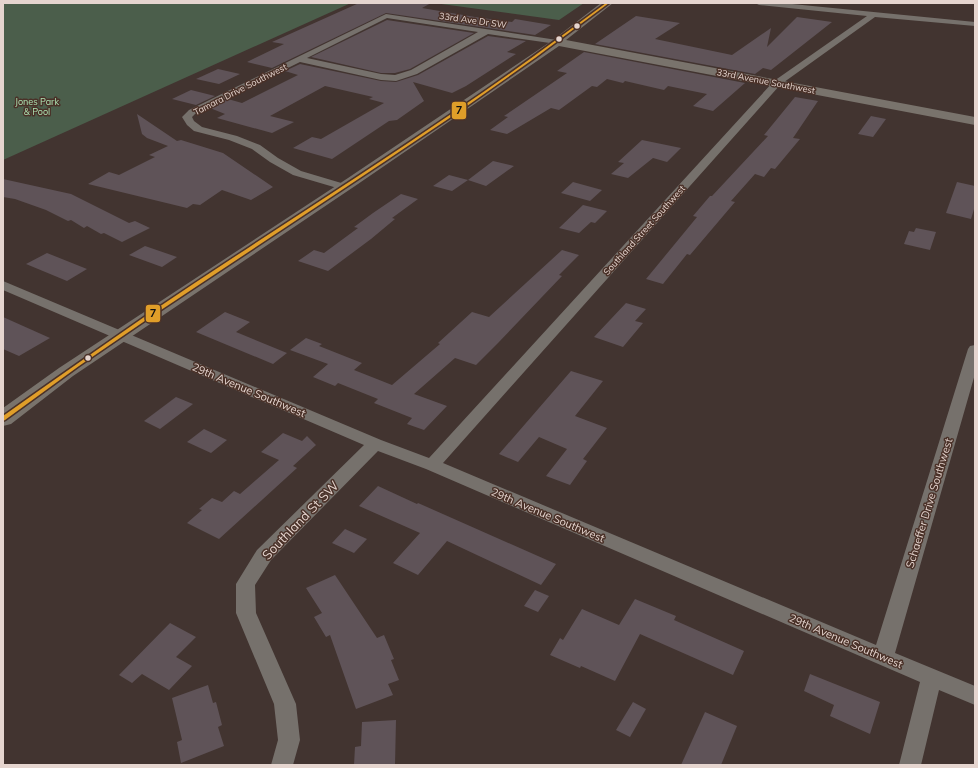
<svg xmlns="http://www.w3.org/2000/svg" width="978" height="768" font-family="Mulish,sans-serif">
<rect width="100%" height="100%" fill="#423430"/>
<g fill="#4b5e4b">
<path d="M 3,3 L 351,3 L 3,160 Z"/>
<path d="M 434,3 L 584,3 L 559,20 Z"/>
</g>
<g fill="#5f5358">
<path d="M 359,3 L 431,3 L 422,8 L 475,17 L 512,22 L 515,19 L 551,25 L 535,35 L 386,13 L 272,68 L 247,62 L 284,44 L 272,42 Z"/>
<path d="M 636,16 L 680,23 L 655,39 L 732,55 L 771,28 L 767,47 L 797,17 L 832,22 L 771,70 L 763,68 L 755,74 L 595,44 Z"/>
<path d="M 387,20 L 474,33 L 410,69 L 395,73 L 381,73 L 311,57 Z"/>
<path d="M 488,36 L 526,41 L 507,52 L 516,54 L 466,86 L 452,93 L 413,82 L 424,101 L 397,120 L 389,121 L 332,159 L 293,148 L 312,137 L 321,139 L 384,103 L 369,99 L 373,97 L 325,86 L 270,116 L 294,122 L 272,133 L 217,118 L 225,114 L 210,108 L 228,99 L 242,103 L 298,75 L 285,71 L 300,64 L 381,81 L 396,82 L 418,75 Z"/>
<path d="M 584,52 L 745,83 L 713,111 L 693,106 L 707,94 L 668,86 L 664,90 L 625,81 L 623,83 L 607,79 L 597,87 L 592,86 L 559,110 L 551,108 L 507,134 L 490,130 L 508,117 L 504,116 L 567,73 L 557,71 Z"/>
<path d="M 218,69 L 240,74 L 219,84 L 196,79 Z"/>
<path d="M 191,90 L 215,96 L 196,105 L 172,99 Z"/>
<path d="M 795,97 L 818,101 L 793,138 L 800,139 L 775,169 L 771,168 L 764,177 L 755,174 L 731,201 L 735,202 L 690,255 L 687,254 L 663,284 L 646,279 L 697,217 L 693,216 L 710,196 L 712,196 L 768,136 L 764,135 Z"/>
<path d="M 137,114 L 177,141 L 181,140 L 223,153 L 273,187 L 251,200 L 222,190 L 200,205 L 193,204 L 187,208 L 88,184 L 109,172 L 119,175 L 155,157 L 149,155 L 168,146 L 147,138 L 142,134 Z"/>
<path d="M 871,116 L 886,119 L 873,137 L 858,134 Z"/>
<path d="M 642,140 L 681,148 L 667,162 L 653,158 L 628,178 L 611,174 L 624,163 L 618,162 Z"/>
<path d="M 493,161 L 514,166 L 486,186 L 468,180 L 452,191 L 433,186 L 449,175 L 468,180 Z"/>
<path d="M 3,179 L 71,194 L 129,223 L 135,221 L 150,228 L 122,242 L 104,233 L 101,234 L 87,226 L 84,228 L 71,220 L 68,221 L 46,210 L 15,199 L 3,197 Z"/>
<path d="M 573,182 L 602,190 L 590,201 L 561,193 Z"/>
<path d="M 957,182 L 975,186 L 975,206 L 971,219 L 946,213 Z"/>
<path d="M 401,194 L 418,199 L 392,218 L 395,219 L 371,239 L 328,271 L 298,261 L 314,250 L 324,253 L 358,228 L 354,227 L 373,213 Z"/>
<path d="M 583,205 L 607,211 L 595,223 L 591,222 L 579,233 L 559,228 Z"/>
<path d="M 916,228 L 936,232 L 930,250 L 904,244 L 909,231 L 914,232 Z"/>
<path d="M 145,246 L 177,257 L 162,267 L 129,255 Z"/>
<path d="M 562,250 L 579,255 L 559,275 L 562,276 L 498,343 L 476,365 L 455,358 L 414,394 L 447,406 L 424,430 L 407,424 L 412,418 L 374,403 L 378,399 L 338,383 L 335,386 L 313,377 L 328,364 L 290,350 L 306,338 L 322,344 L 319,346 L 362,363 L 354,370 L 392,385 L 440,344 L 438,343 L 472,312 L 489,317 Z"/>
<path d="M 47,253 L 87,269 L 67,281 L 26,264 Z"/>
<path d="M 626,303 L 646,309 L 635,321 L 643,323 L 623,347 L 594,337 Z"/>
<path d="M 225,312 L 250,322 L 236,332 L 287,353 L 273,364 L 196,332 Z"/>
<path d="M 3,317 L 50,338 L 19,356 L 3,349 Z"/>
<path d="M 571,371 L 603,381 L 575,416 L 607,428 L 583,459 L 587,461 L 570,485 L 546,476 L 567,449 L 539,437 L 518,462 L 499,454 Z"/>
<path d="M 176,397 L 193,404 L 160,429 L 144,421 Z"/>
<path d="M 204,429 L 227,440 L 211,453 L 187,442 Z"/>
<path d="M 283,433 L 302,441 L 307,436 L 316,445 L 293,466 L 297,468 L 219,539 L 187,523 L 202,510 L 199,509 L 212,498 L 222,502 L 234,491 L 240,494 L 279,460 L 261,452 Z"/>
<path d="M 378,486 L 417,504 L 418,503 L 556,564 L 541,585 L 447,541 L 418,575 L 393,563 L 420,533 L 359,506 Z"/>
<path d="M 345,529 L 367,539 L 354,553 L 332,543 Z"/>
<path d="M 335,575 L 377,638 L 384,635 L 394,659 L 391,660 L 399,680 L 388,684 L 393,695 L 356,709 L 330,635 L 326,637 L 314,617 L 322,613 L 306,588 Z"/>
<path d="M 535,590 L 549,596 L 538,612 L 524,606 Z"/>
<path d="M 635,599 L 676,616 L 674,620 L 744,651 L 733,675 L 640,634 L 615,681 L 581,666 L 580,668 L 550,655 L 560,638 L 563,640 L 582,609 L 619,625 Z"/>
<path d="M 170,623 L 196,637 L 176,657 L 192,666 L 169,690 L 142,674 L 132,683 L 119,675 Z"/>
<path d="M 810,674 L 880,702 L 870,734 L 830,716 L 834,705 L 804,691 Z"/>
<path d="M 208,685 L 213,703 L 216,702 L 222,725 L 218,727 L 224,746 L 181,763 L 177,742 L 182,740 L 172,698 Z"/>
<path d="M 633,702 L 646,709 L 630,737 L 616,730 Z"/>
<path d="M 705,712 L 737,726 L 721,765 L 681,765 Z"/>
<path d="M 396,720 L 395,765 L 354,765 L 355,747 L 361,746 L 362,722 Z"/>
</g>
<g fill="none" stroke-linecap="round" stroke-linejoin="round">
<g fill="#76716c" fill-rule="evenodd">
<path d="M 755,3 L 782,3 L 975,22 L 975,26 L 875,17 L 780,85 L 443,463 L 876,645 L 968,349 L 970,346 L 975,345 L 975,374 L 895,653 L 975,686 L 975,705 L 939,690 L 921,765 L 899,765 L 920,682 L 426,469 L 378,451 L 271,560 L 255,585 L 256,613 L 296,704 L 300,740 L 293,765 L 271,765 L 278,740 L 274,704 L 236,613 L 236,584 L 257,550 L 364,445 L 3,290 L 3,281 L 381,440 L 429,458 L 774,81 L 867,16 L 759,5 Z"/>
<path d="M 386,14 L 557,40 L 561,42 L 557,44 L 488,34 L 417,74 L 396,81 L 381,80 L 300,62 L 195,114 L 192,117 L 194,121 L 202,127 L 237,136 L 260,145 L 278,158 L 301,171 L 348,185 L 350,187 L 344,190 L 293,175 L 270,162 L 252,149 L 229,140 L 194,131 L 187,125 L 182,117 L 189,110 ZM 387,18 L 478,32 L 411,70 L 395,75 L 381,74 L 307,58 Z"/>
</g>
<path fill="#79736c" fill-rule="evenodd" d="M 601,3 L 613,3 L 566,40 L 975,117 L 975,125 L 559,46 L 358,184 L 73,376 L 11,424 L 3,426 L 3,408 L 59,368 L 348,178 L 553,40 Z"/>
<g stroke="#4a3128" stroke-width="3">
<path id="bus-1" d="M 606,3 L 609,3 L 535,58 L 460,111 L 384,162 L 155,314 L 79,366 L 5,420 L 3,421 L 3,416 C 52,381 101,347 150,313 C 252,244 356,179 457,110 C 508,76 557,39 606,3 Z"/>
</g>
<use href="#bus-1" fill="#e09e29" fill-rule="evenodd"/>
</g>
<g fill="#e5d5cf" stroke="#4a3128" stroke-width="1.5">
<circle cx="577" cy="26" r="3.5"/>
<circle cx="559" cy="39" r="3.5"/>
<circle cx="88" cy="358" r="3.5"/>
</g>
<g text-anchor="middle" dominant-baseline="central" stroke-width="3" stroke-linejoin="round" paint-order="stroke">
<g font-size="9" fill="#e5d5cf" stroke="#4a3128">
<text transform="translate(473 20) rotate(8)">33rd Ave Dr SW</text>
<text transform="translate(766 81) rotate(11)">33rd Avenue Southwest</text>
<text transform="translate(240 89) rotate(-27)">Tamara Drive Southwest</text>
<text transform="translate(644 230) rotate(-48)">Southland Street Southwest</text>
</g>
<g font-size="9" fill="#aee6b5" stroke="#4a3128">
<text x="37" y="101">Jones Park<tspan x="37" dy="10">&amp; Pool</tspan></text>
</g>
<g font-size="11" fill="#e5d5cf" stroke="#4a3128">
<text transform="translate(249 390) rotate(23)">29th Avenue Southwest</text>
<text transform="translate(929 503) rotate(-73)">Schaeffer Drive Southwest</text>
<text transform="translate(548 515) rotate(23)">29th Avenue Southwest</text>
<text transform="translate(846 641) rotate(23)">29th Avenue Southwest</text>
</g>
<g font-size="13" fill="#e5d5cf" stroke="#4a3128">
<text transform="translate(300 520) rotate(-46)">Southland St SW</text>
</g>
</g>
<g stroke="#4a3128" stroke-width="1.5">
<rect x="451" y="101" width="16" height="19" rx="4" fill="#e09e29"/>
<rect x="145" y="304" width="16" height="19" rx="4" fill="#e09e29"/>
</g>
<g font-size="11" text-anchor="middle" font-weight="bold" fill="#111">
<text x="459" y="114">7</text>
<text x="153" y="317">7</text>
</g>
<rect width="978" height="768" fill="none" stroke="#e5d5cf" stroke-width="8"/>
</svg>
